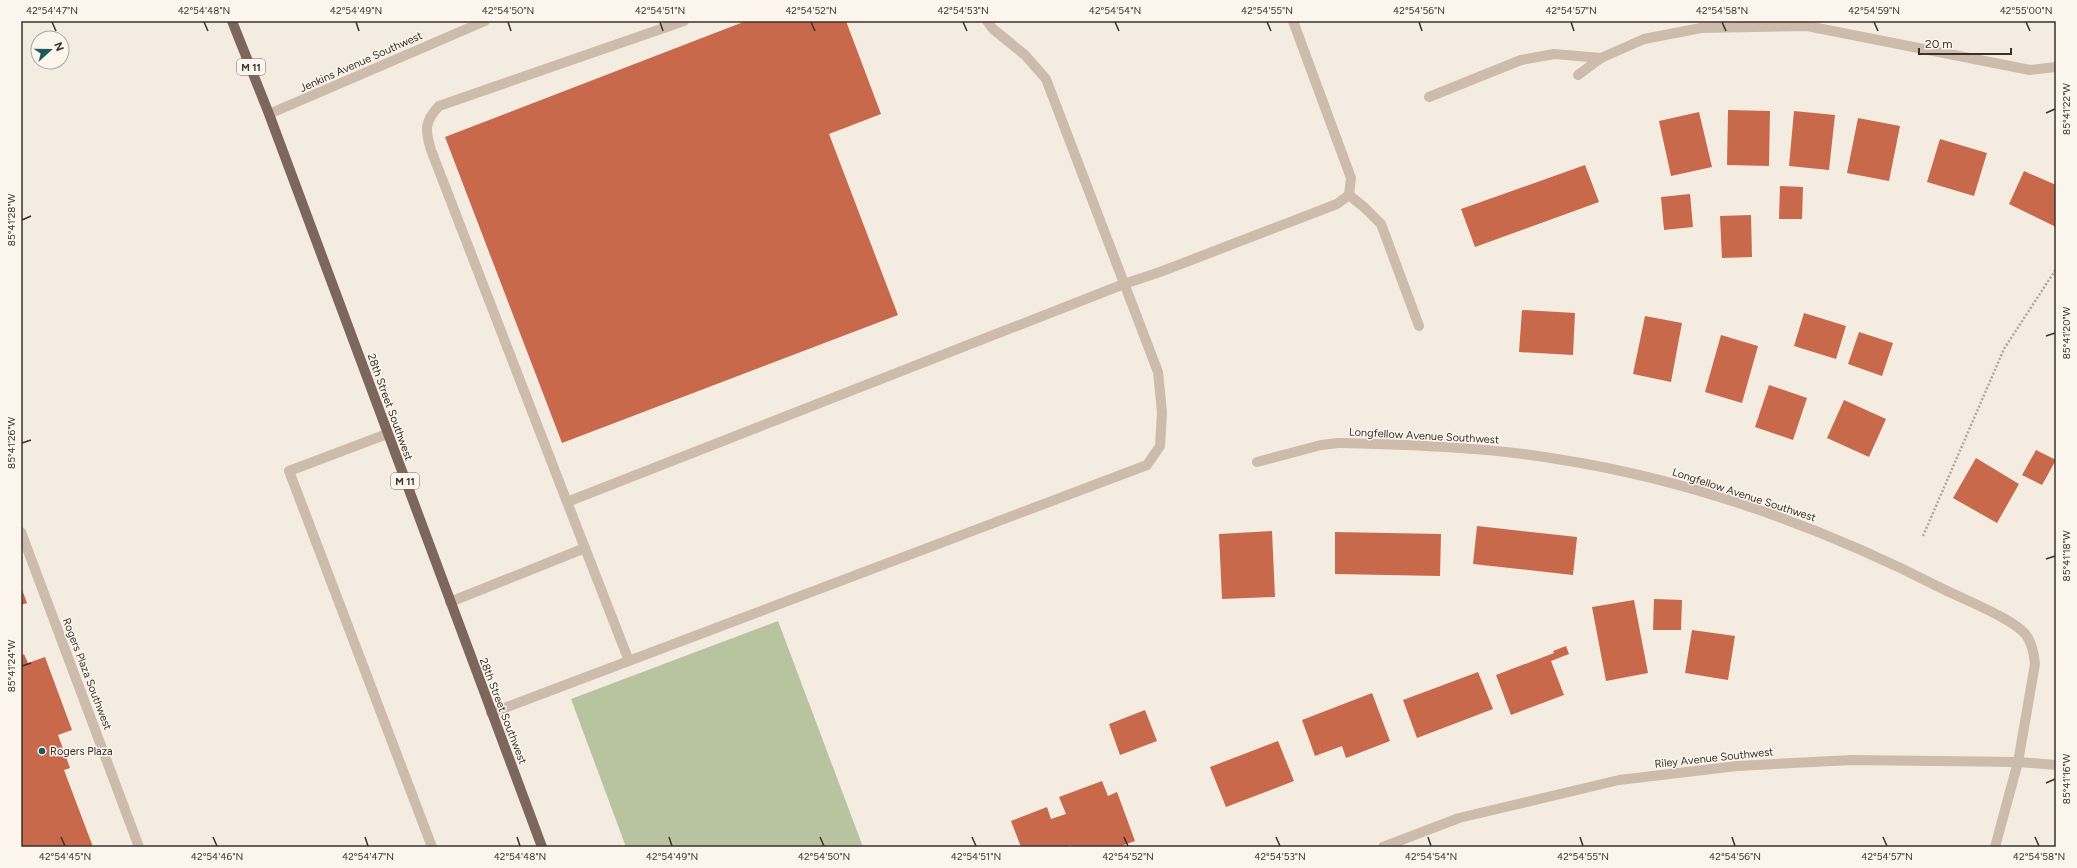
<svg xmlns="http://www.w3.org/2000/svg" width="2077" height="868" font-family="Figtree,sans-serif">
<rect width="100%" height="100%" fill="#f4ebe1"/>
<path fill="#b8c4a0" d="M 778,621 L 863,847 L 626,847 L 571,699 Z"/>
<g fill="#c8694b">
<path d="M 746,21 L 846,21 L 881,114 L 829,134 L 898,315 L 562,443 L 445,137 Z"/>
<path d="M 1728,110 L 1770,111 L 1769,166 L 1727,165 Z"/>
<path d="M 1794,111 L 1835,115 L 1829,170 L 1789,166 Z"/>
<path d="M 1699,112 L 1712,167 L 1671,176 L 1659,121 Z"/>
<path d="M 1858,118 L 1900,126 L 1889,181 L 1847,173 Z"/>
<path d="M 1940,139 L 1987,153 L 1974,196 L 1927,182 Z"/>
<path d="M 1585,165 L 1599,202 L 1475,247 L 1461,209 Z"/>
<path d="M 2024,171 L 2056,185 L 2056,227 L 2009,204 Z"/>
<path d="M 1780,186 L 1803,187 L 1802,219 L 1779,219 Z"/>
<path d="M 1690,194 L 1693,227 L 1664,230 L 1661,197 Z"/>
<path d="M 1751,215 L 1752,257 L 1722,258 L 1720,216 Z"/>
<path d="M 1522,310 L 1575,313 L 1573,355 L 1519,352 Z"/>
<path d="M 1804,313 L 1846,326 L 1836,359 L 1794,346 Z"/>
<path d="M 1645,316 L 1682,323 L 1671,382 L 1633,374 Z"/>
<path d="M 1859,332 L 1893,343 L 1882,376 L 1848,364 Z"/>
<path d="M 1721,335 L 1758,346 L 1742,403 L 1705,392 Z"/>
<path d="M 1769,385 L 1807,398 L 1793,440 L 1755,427 Z"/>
<path d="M 1844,400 L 1886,419 L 1869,457 L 1827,438 Z"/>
<path d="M 2036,450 L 2056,460 L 2042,485 L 2022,475 Z"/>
<path d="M 1976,458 L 2019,484 L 1997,523 L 1953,498 Z"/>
<path d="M 1477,526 L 1577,537 L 1573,575 L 1473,564 Z"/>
<path d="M 1272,531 L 1275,597 L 1222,599 L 1219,534 Z"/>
<path d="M 1335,532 L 1441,534 L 1440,576 L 1335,574 Z"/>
<path d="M 21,587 L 27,603 L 21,605 Z"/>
<path d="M 1654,599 L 1682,600 L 1681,630 L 1653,630 Z"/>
<path d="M 1634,600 L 1648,673 L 1606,681 L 1592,607 Z"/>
<path d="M 1692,630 L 1735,636 L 1728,680 L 1685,673 Z"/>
<path d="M 1566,646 L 1569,654 L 1551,661 L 1564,695 L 1511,715 L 1496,675 L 1554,653 L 1553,651 Z"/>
<path d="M 24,654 L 28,663 L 45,657 L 72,730 L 58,735 L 70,768 L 64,770 L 93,847 L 21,847 L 21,656 Z"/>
<path d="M 1478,672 L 1493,709 L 1417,738 L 1403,700 Z"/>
<path d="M 1372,693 L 1390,741 L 1346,758 L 1342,746 L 1315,756 L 1302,720 Z"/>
<path d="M 1145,710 L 1157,741 L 1120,755 L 1109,724 Z"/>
<path d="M 1278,741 L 1294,781 L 1226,807 L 1210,767 Z"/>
<path d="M 1102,781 L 1108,796 L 1117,792 L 1135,841 L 1118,847 L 1072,847 L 1071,845 L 1065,847 L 1021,847 L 1011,821 L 1047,807 L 1051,819 L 1066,814 L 1059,797 Z"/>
</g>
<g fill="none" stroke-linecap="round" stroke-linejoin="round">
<path stroke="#b9a596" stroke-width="2.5" stroke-dasharray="2 2" stroke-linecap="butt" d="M 1923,536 L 2004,349 L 2056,269"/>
<g stroke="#cdbbac" stroke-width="10">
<path d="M 1578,75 L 1601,58 L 1644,39 L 1701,28 L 1807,26 L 2030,70 L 2056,67"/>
<path d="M 1429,97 L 1521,60 L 1554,54 L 1601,58"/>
<path d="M 269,114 L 485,21"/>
<path d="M 1349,195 L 1365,208 L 1381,224 L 1419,326"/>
<path d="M 387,434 L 289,471 L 432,847"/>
<path d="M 1257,462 L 1321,445 L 1338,443 C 1409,445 1487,447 1557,459 C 1692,480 1822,527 1943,589 C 1963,599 2014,619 2026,635 C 2032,643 2034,654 2035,664 L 2018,762 L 1995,847"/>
<path d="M 567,502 L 431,150 C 425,130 424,122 439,106 L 684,21"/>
<path d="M 21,532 L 139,847"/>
<path d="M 450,602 L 585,548"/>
<path d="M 629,661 L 567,502 L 1124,284 L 1160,272 L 1337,204 L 1349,195 L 1351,178 L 1293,21"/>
<path d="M 491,713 L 1147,465 L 1160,446 L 1162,412 L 1158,372 L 1046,79 L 1025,55 L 993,29 L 987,21"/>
<path d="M 1383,847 L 1459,818 L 1619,780 L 1737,766 L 1852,760 L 2018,762 L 2056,765"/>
</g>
<path stroke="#7d675c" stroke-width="10" d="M 232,21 L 269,114 L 542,847"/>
</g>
<path fill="none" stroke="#3b302b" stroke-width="1.5" d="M 52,22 L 56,31M 204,22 L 208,31M 356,22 L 359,31M 508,22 L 511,31M 660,22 L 663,31M 811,22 L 815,31M 963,22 L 967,31M 1115,22 L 1119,31M 1267,22 L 1271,31M 1419,22 L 1422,31M 1571,22 L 1574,31M 1722,22 L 1726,31M 1874,22 L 1878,31M 2026,22 L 2030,31M 2046,113 L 2055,109M 22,220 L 31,216M 2046,336 L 2055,333M 22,443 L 31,440M 2046,559 L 2055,556M 22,666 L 31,663M 2046,783 L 2055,779M 61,837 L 65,846M 213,837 L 217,846M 365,837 L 368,846M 517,837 L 520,846M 669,837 L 672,846M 820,837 L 824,846M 972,837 L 976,846M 1124,837 L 1128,846M 1276,837 L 1280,846M 1428,837 L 1431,846M 1580,837 L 1583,846M 1732,837 L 1735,846M 1883,837 L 1887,846M 2035,837 L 2039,846"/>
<circle fill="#1f5a5e" stroke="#fbf5ee" stroke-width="1.5" cx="42" cy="751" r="4"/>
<g text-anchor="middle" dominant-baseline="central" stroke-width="3" stroke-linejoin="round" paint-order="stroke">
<g fill="#fbf5ee" stroke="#756b66" stroke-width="1">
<rect x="237" y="59" width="28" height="16" rx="3"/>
<rect x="391" y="473" width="28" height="16" rx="3"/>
</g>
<g font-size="10" font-weight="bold" fill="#3b302b">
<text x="251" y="67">M 11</text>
<text x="405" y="481">M 11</text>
</g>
<g font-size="11" fill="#3b302b" stroke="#fbf5ee">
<text transform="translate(361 62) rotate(-24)">Jenkins Avenue Southwest</text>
<text transform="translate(390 407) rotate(70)">28th Street Southwest</text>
<text transform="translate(1424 436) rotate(3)">Longfellow Avenue Southwest</text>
<text transform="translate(1744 495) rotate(18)">Longfellow Avenue Southwest</text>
<text transform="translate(87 674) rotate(69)">Rogers Plaza Southwest</text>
<text transform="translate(503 711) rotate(69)">28th Street Southwest</text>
<text transform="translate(1714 758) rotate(-6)">Riley Avenue Southwest</text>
</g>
<g font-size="11" fill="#3b302b" stroke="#fbf5ee" text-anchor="start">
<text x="50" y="751">Rogers Plaza</text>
</g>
</g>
<rect width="2077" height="868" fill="none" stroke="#fbf5ee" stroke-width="44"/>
<g transform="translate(50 50) rotate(69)"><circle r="19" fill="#fbf5ee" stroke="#aea6a0"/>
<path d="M0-3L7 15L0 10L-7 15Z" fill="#1f5a5e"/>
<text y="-6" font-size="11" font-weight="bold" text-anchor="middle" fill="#3b302b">N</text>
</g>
<path d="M1919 48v6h92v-6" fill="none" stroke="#3b302b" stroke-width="2"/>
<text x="1925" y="48" font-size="12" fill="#3b302b" stroke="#fbf5ee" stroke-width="3" paint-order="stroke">20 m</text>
<rect x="22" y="22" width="2033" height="824" fill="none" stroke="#3b302b" stroke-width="1.5"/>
<g font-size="10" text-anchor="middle" fill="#3b302b">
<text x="52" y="14">42°54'47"N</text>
<text x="204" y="14">42°54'48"N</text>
<text x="356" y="14">42°54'49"N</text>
<text x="508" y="14">42°54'50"N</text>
<text x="660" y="14">42°54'51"N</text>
<text x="811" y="14">42°54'52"N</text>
<text x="963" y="14">42°54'53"N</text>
<text x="1115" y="14">42°54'54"N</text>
<text x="1267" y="14">42°54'55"N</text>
<text x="1419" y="14">42°54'56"N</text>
<text x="1571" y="14">42°54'57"N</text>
<text x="1722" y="14">42°54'58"N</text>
<text x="1874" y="14">42°54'59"N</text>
<text x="2026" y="14">42°55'00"N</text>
<text transform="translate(2066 109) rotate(-90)" y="4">85°41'22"W</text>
<text transform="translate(11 220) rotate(-90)" y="4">85°41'28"W</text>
<text transform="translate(2066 333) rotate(-90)" y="4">85°41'20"W</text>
<text transform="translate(11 443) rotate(-90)" y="4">85°41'26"W</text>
<text transform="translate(2066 556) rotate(-90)" y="4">85°41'18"W</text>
<text transform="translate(11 666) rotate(-90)" y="4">85°41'24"W</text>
<text transform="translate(2066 779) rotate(-90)" y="4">85°41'16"W</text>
<text x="65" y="860">42°54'45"N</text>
<text x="217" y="860">42°54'46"N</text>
<text x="368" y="860">42°54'47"N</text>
<text x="520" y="860">42°54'48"N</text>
<text x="672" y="860">42°54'49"N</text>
<text x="824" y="860">42°54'50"N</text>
<text x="976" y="860">42°54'51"N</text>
<text x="1128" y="860">42°54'52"N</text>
<text x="1280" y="860">42°54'53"N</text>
<text x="1431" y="860">42°54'54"N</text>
<text x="1583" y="860">42°54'55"N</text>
<text x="1735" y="860">42°54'56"N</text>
<text x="1887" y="860">42°54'57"N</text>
<text x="2039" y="860">42°54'58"N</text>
</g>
</svg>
